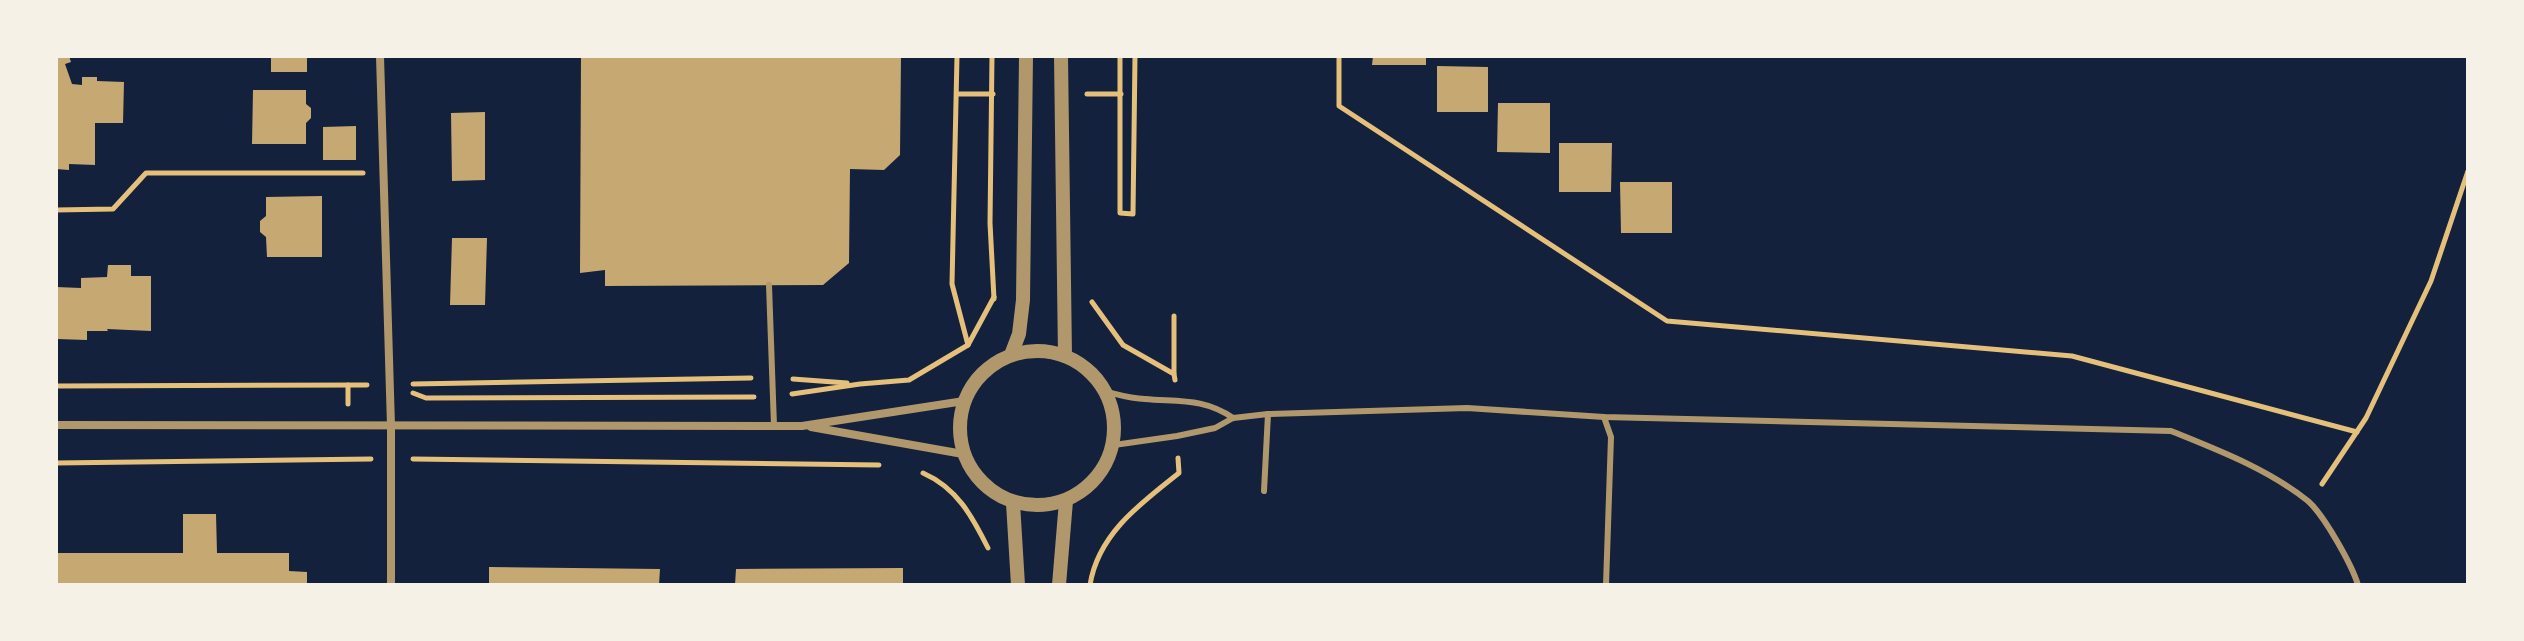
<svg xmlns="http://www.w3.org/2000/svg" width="2524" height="641" font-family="Inter,sans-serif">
<rect width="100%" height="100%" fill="#14213d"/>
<g fill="#c6a872">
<path d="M 56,56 L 69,56 L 71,62 L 65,64 L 72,84 L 82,85 L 82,77 L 97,77 L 97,81 L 124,82 L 123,123 L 95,123 L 95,165 L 69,164 L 69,170 L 56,169 Z"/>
<rect x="271" y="56" width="36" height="16"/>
<path d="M 581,56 L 901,56 L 900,155 L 884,170 L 850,169 L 849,263 L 823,285 L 605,286 L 605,270 L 580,273 Z"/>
<path d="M 1373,56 L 1426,56 L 1426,65 L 1372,65 Z"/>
<path d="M 1437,66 L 1488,67 L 1488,112 L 1437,112 Z"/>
<path d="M 253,90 L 306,90 L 306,104 L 311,108 L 311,118 L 306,123 L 306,144 L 252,144 Z"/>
<path d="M 1498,103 L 1550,103 L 1550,153 L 1497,152 Z"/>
<path d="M 485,112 L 485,180 L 452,181 L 451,113 Z"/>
<path d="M 356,126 L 356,160 L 323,160 L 323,127 Z"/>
<path d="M 1559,143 L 1612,143 L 1611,192 L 1559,192 Z"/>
<path d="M 1620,182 L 1672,182 L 1672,233 L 1621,233 Z"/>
<path d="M 322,196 L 322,257 L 267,257 L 266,237 L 260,232 L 260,221 L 266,216 L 266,197 Z"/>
<path d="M 452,238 L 487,238 L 485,305 L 450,305 Z"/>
<path d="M 108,265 L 131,265 L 131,276 L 151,276 L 151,331 L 107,329 L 108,331 L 87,331 L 87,340 L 57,339 L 56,287 L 81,288 L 81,278 L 107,277 Z"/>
<path d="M 183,514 L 216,514 L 217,553 L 289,553 L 289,571 L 307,572 L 307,585 L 56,585 L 56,553 L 183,553 Z"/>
<path d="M 489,567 L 660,569 L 659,585 L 489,585 Z"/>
<path d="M 903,568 L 903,585 L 735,585 L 736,569 Z"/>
</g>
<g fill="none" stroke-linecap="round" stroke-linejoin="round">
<g stroke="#e5c07b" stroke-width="5">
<path d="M 957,56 L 952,284 L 968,345"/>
<path d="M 992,56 L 990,223 L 994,299"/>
<path d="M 1120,56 L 1120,213 L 1133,214 L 1135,56"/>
<path d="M 1339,56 L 1339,106 L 1667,321 L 2072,356 L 2357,432"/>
<path d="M 958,94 L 993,94"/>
<path d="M 1087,94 L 1121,94"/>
<path d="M 56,210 L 113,209 L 146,173 L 363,173"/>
<path d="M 1092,302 L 1123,345 L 1174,374 L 1175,380"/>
<path d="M 1174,316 L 1174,373"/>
<path d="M 793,379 L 847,383"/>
<path d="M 413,384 L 751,378"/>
<path d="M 56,386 L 367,385"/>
<path d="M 413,393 L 426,398 L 754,397"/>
<path d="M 792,394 L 860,384 L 909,380 L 968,345 L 994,297"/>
<path d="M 348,404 L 348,385"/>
<path d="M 413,459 L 879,465"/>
<path d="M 56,463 L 371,459"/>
<path d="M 923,473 C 957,488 972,516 988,548"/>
<path d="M 2322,484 L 2366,418 L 2431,281 L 2468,171"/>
<path d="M 1090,585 C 1098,534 1141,503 1179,473 L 1178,458"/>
</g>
<g stroke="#b1986c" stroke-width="6">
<path d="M 769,285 L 774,426"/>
<path d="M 1107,392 C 1119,395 1132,399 1145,399 C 1179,402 1204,398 1233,418"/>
<path d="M 1604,417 L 1611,437 L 1606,585"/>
<path d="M 1114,445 L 1177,436 L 1215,428 L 1233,418 L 1268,414 L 1467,408 L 1604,417 L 2171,431 C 2218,450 2268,469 2308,501 C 2324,515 2352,565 2358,585"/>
<path d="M 1264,491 L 1268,414"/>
</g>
<g stroke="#b1986c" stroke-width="8">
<path d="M 380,56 L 391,426 L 391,585"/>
<path d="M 56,425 L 802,426 L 964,401"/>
<path d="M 811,427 L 963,454"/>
</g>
<g stroke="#b1986c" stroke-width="14">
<path d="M 1061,56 L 1065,356"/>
<circle cx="1037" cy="428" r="77"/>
<path d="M 1011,355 L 1019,334 L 1023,300 L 1026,56"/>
<path d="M 1013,503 L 1018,585"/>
<path d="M 1059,585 L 1066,501"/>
</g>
</g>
<rect width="2524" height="641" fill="none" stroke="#f6f1e7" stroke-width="116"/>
</svg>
